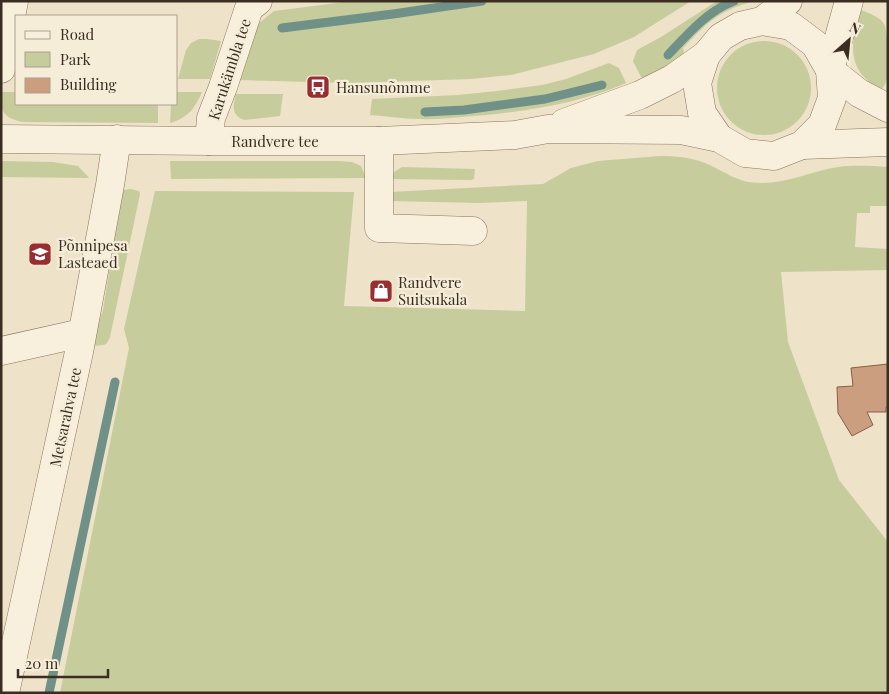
<svg xmlns="http://www.w3.org/2000/svg" width="889" height="694" font-family="'Playfair Display',serif">
<rect width="100%" height="100%" fill="#eee2c8"/>
<g fill="#c7cc9c">
<path d="M 352,1 L 691,1 L 634,37 L 594,54 L 511,75 L 471,79 L 351,83 L 238,80 L 254,27 L 274,11 Z"/>
<path d="M 717,1 L 755,1 C 719,10 708,22 683,48 L 684,52 L 679,59 L 650,80 L 641,77 L 633,61 L 637,50 L 661,37 Z"/>
<path d="M 861,10 C 869,13 880,17 884,24 C 888,31 889,66 888,75 C 887,81 885,85 882,89 C 876,86 870,83 865,78 C 846,59 854,32 861,10 Z"/>
<path d="M 199,39 L 207,39 L 221,41 L 210,79 L 178,79 L 186,50 L 191,43 Z"/>
<circle cx="764" cy="88" r="47"/>
<path d="M 609,63 L 619,68 L 626,83 C 575,105 518,113 462,117 C 448,118 434,120 420,119 C 403,119 387,116 370,115 L 372,99 L 458,95 L 497,91 L 542,85 L 566,79 Z"/>
<path d="M 1,92 L 16,92 L 16,104 L 158,104 L 158,123 L 23,122 C 2,118 1,111 1,92 Z"/>
<path d="M 176,92 L 202,92 C 195,108 188,118 170,123 L 171,104 L 176,104 Z"/>
<path d="M 236,94 L 283,94 L 280,116 L 244,120 C 231,115 233,106 236,94 Z"/>
<path d="M 660,156 C 675,156 690,157 705,163 C 727,172 736,183 762,183 C 789,183 812,171 838,167 C 854,165 871,166 888,167 L 888,206 L 870,206 L 870,213 L 857,213 L 855,247 L 888,249 L 888,270 L 781,272 L 788,342 L 839,480 L 888,542 L 888,693 L 60,693 L 129,348 L 124,329 L 155,191 L 354,192 L 344,306 L 525,311 L 527,201 L 479,203 L 390,201 L 390,192 L 543,184 L 571,168 L 598,161 Z"/>
<path d="M 1,161 L 53,162 L 78,166 L 89,178 L 1,177 Z"/>
<path d="M 170,161 L 339,161 L 352,162 L 361,166 L 366,178 L 171,179 Z"/>
<path d="M 402,167 L 475,169 L 474,179 L 471,180 L 391,179 L 394,172 Z"/>
<path d="M 131,189 L 139,191 L 140,194 L 110,337 L 107,343 L 104,345 L 91,346 L 103,310 L 122,190 Z"/>
</g>
<g fill="none" stroke-linecap="round" stroke-linejoin="round">
<g stroke="#709188" stroke-width="9">
<path d="M 282,28 L 393,14 L 482,1"/>
<path d="M 668,55 C 687,35 707,11 734,1"/>
<path d="M 425,112 L 464,110 L 545,99 L 602,85"/>
<path d="M 49,693 L 115,382"/>
</g>
</g>
<path fill="#cb9e7f" stroke="#895e44" d="M 888,364 L 888,407 L 886,407 L 886,412 L 867,412 L 873,425 L 852,436 L 838,413 L 837,387 L 853,386 L 851,368 Z"/>
<g fill="none" stroke-linecap="round" stroke-linejoin="round">
<g stroke="#8a755d" stroke-width="29">
<g id="minor">
<path d="M 762,21 L 788,1"/>
<path d="M 706,55 L 697,83 L 702,113 L 719,138"/>
<path d="M 1,69 L 14,1"/>
<path d="M 564,123 L 640,95 L 672,79 L 706,55 L 721,37 L 740,26 L 762,21 L 791,26 L 815,44 L 830,70 L 859,93 L 888,108"/>
<path d="M 1,139 L 209,141 L 379,141 L 515,135 L 548,129 L 681,130 L 719,138 L 745,153 L 774,156 L 802,145 L 822,125 L 832,98 L 830,70 L 849,1"/>
<path d="M 209,141 L 211,118 L 223,87 L 249,8 L 258,1"/>
<path d="M 379,141 L 379,228 L 473,231"/>
<path d="M 802,145 L 888,142"/>
<path d="M 1,351 L 82,333"/>
<path d="M 5,693 L 79,352 L 110,185 L 117,139"/>
</g>
</g>
<use href="#minor" stroke="#f8f0dc" stroke-width="28"/>
</g>
<defs>
<g id="bus-square" transform="scale(1.25)"><rect x="-9" y="-9" width="18" height="18" rx="4" fill="#982e30" stroke="#f5edd8"/><path d="M-5-6H5V4H4V6H2V4H-2V6H-4V4H-5ZM-3.5-4V0h7V-4ZM-3.5 1.2v1.5H-2V1.2ZM2 1.2v1.5H3.5V1.2Z" fill="#fff"/></g>
<g id="school-square" transform="scale(1.25)"><rect x="-9" y="-9" width="18" height="18" rx="4" fill="#982e30" stroke="#f5edd8"/><path d="M0-5L7-2L0 1L-7-2ZM-4 1L0 2.5L4 1V4Q0 6-4 4Z" fill="#fff"/></g>
<g id="shop-square" transform="scale(1.25)"><rect x="-9" y="-9" width="18" height="18" rx="4" fill="#982e30" stroke="#f5edd8"/><path d="M-5-2.5h2.3a2.7 3.5 0 0 1 5.4 0H5L5.5 6h-11ZM-1.5-2.5h3a1.5 2.3 0 0 0-3 0Z" fill="#fff"/></g>
</defs>
<g fill-rule="evenodd">
<use href="#bus-square" x="318" y="87"/>
<use href="#school-square" x="40" y="254"/>
<use href="#shop-square" x="381" y="291"/>
</g>
<g text-anchor="middle" dominant-baseline="central" stroke-width="4.5" stroke-linejoin="round" paint-order="stroke">
<g font-size="15" fill="#3b2d21" stroke="#f5edd8">
<text transform="translate(229 69) rotate(-72)">Karukämbla tee</text>
<text x="275" y="141">Randvere tee</text>
<text transform="translate(65 417) rotate(-78)">Metsarahva tee</text>
</g>
<g font-size="15" fill="#3b2d21" stroke="#f5edd8" text-anchor="start">
<text x="336" y="87">Hansunõmme</text>
<text x="58" y="245">Põnnipesa<tspan x="58" dy="17">Lasteaed</tspan></text>
<text x="398" y="282">Randvere<tspan x="398" dy="17">Suitsukala</tspan></text>
</g>
</g>
<rect width="889" height="694" fill="none" stroke="#3b2d21" stroke-width="5"/>
<rect x="15" y="15" width="162" height="90" fill="#f5edd8" stroke="#aba08f"/>
<rect x="25" y="31" width="25" height="8" fill="#f8f0dc" stroke="#aba08f"/>
<text x="60" y="40" font-size="15" fill="#3b2d21">Road</text>
<rect x="25" y="52" width="25" height="15" fill="#c7cc9c" stroke="#aba08f"/>
<text x="60" y="65" font-size="15" fill="#3b2d21">Park</text>
<rect x="25" y="78" width="25" height="15" fill="#cb9e7f" stroke="#aba08f"/>
<text x="60" y="90" font-size="15" fill="#3b2d21">Building</text>
<g transform="translate(849 40) rotate(27)" stroke="#f5edd8" stroke-width="4" paint-order="stroke">
<path d="M0-4L9 19L0 12L-9 19Z" fill="#3b2d21"/>
<text y="-8" font-size="14" font-weight="bold" text-anchor="middle" fill="#3b2d21">N</text>
</g>
<path d="M18 669v8h90v-8" fill="none" stroke="#3b2d21" stroke-width="2.5"/>
<text x="25" y="669" font-size="15" fill="#3b2d21" stroke="#f5edd8" stroke-width="4" paint-order="stroke">20 m</text>
</svg>
